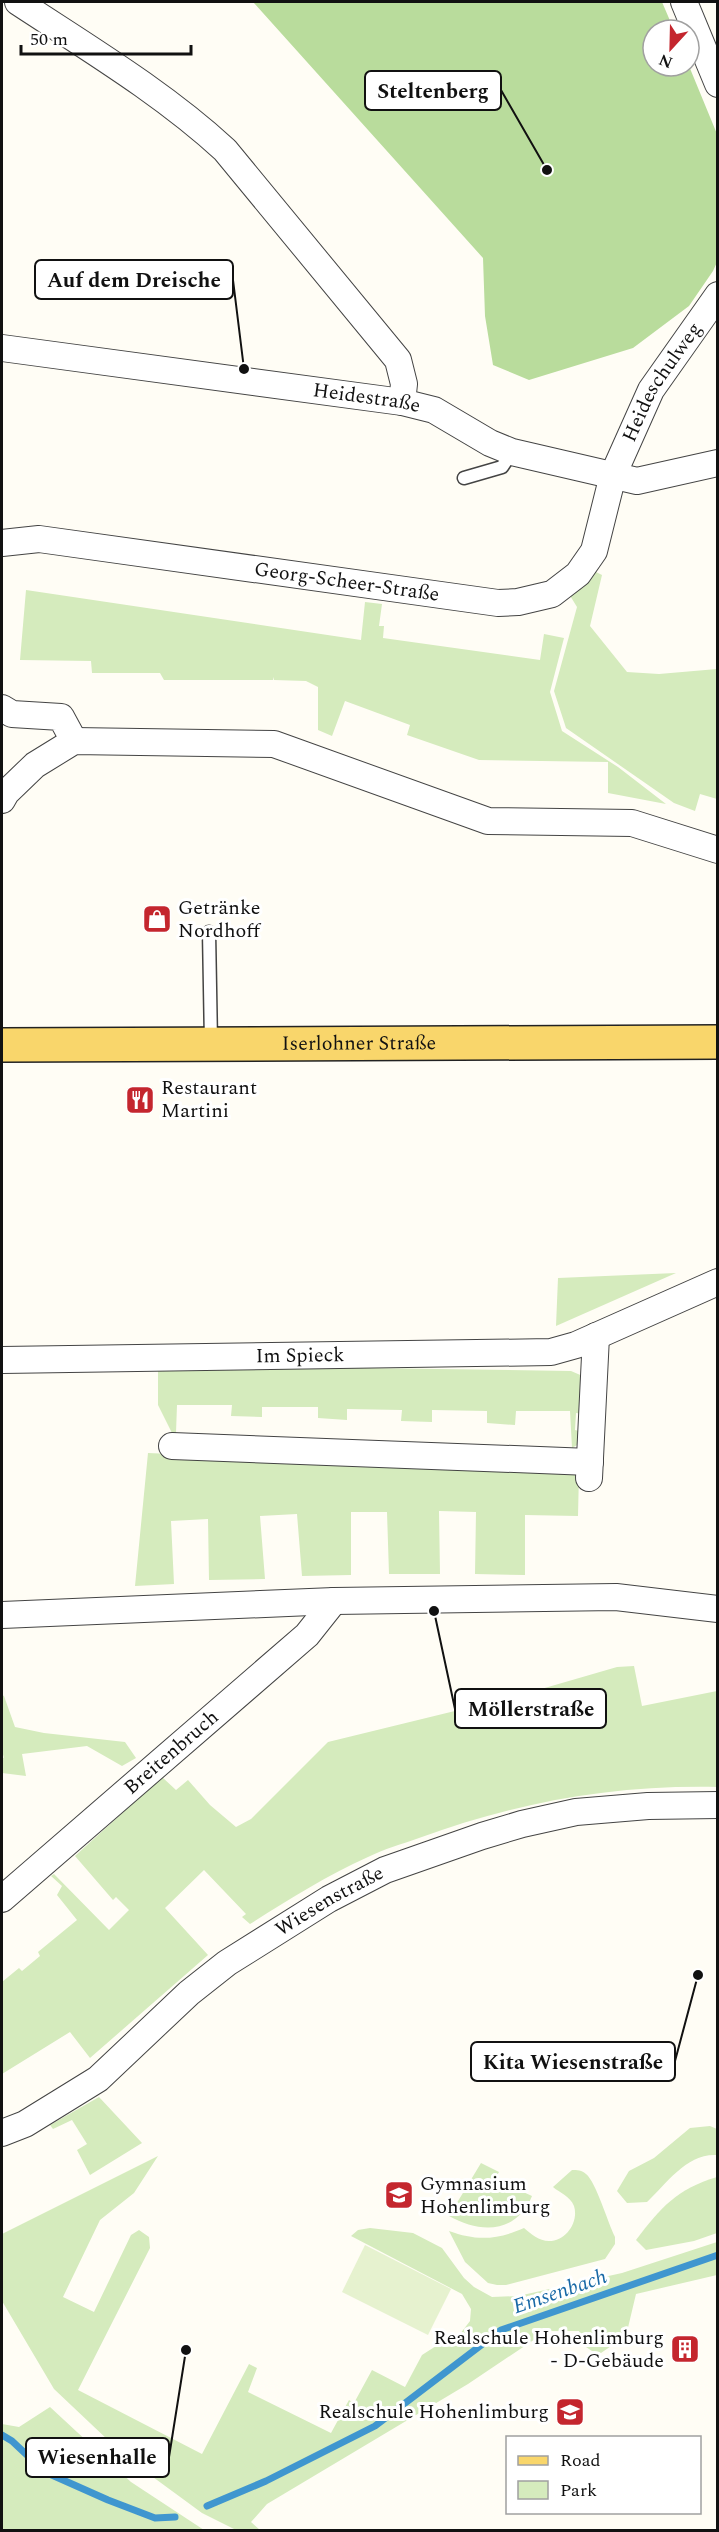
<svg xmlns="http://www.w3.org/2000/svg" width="719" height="2532" font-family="Spectral,serif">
<rect width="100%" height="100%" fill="#fffdf5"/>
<g fill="#d5ebbd">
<path d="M 594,571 L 602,575 L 590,626 L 627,672 L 659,674 L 717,669 L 717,799 L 700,794 L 695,811 L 674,803 L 566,728 L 554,691 L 577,607 L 569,594 Z"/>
<path d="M 26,590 L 361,640 L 365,602 L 382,604 L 379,626 L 384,626 L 383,638 L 540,660 L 544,634 L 564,638 L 550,692 L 562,731 L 618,767 L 666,804 L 608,793 L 608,762 L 479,760 L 407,735 L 410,725 L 345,701 L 332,736 L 318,730 L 318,687 L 306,681 L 274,680 L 274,677 L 273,680 L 164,680 L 160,673 L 92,673 L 91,661 L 20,660 Z"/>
<path d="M 676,1273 L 556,1326 L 558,1278 Z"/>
<path d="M 158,1365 L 571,1371 L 585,1377 L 585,1414 L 576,1413 L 575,1430 L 583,1432 L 577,1445 L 572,1448 L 570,1411 L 516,1411 L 515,1425 L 487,1423 L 487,1411 L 432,1410 L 432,1422 L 401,1421 L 402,1410 L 347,1409 L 347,1420 L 318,1418 L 318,1407 L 262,1407 L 262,1417 L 231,1416 L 232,1405 L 177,1405 L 176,1433 L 172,1433 L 158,1405 Z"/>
<path d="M 148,1453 L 579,1472 L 578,1516 L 525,1515 L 525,1575 L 475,1574 L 476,1512 L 439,1511 L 440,1574 L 389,1574 L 387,1512 L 351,1512 L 351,1575 L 302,1576 L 297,1514 L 260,1516 L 265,1579 L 209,1580 L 208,1519 L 171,1521 L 174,1584 L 135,1586 Z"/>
<path d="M 634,1666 L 642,1706 L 717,1691 L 717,1787 C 612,1785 518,1802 419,1838 C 402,1844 384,1849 368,1857 C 326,1876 288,1900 250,1924 L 242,1917 L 246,1914 L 204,1870 L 165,1908 L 208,1955 L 90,2058 L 70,2032 L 2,2074 L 2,1982 L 19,1968 L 22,1971 L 40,1956 L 38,1952 L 77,1920 L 57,1895 L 62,1886 L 51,1876 L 54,1874 L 109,1930 L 129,1910 L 116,1897 L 113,1900 L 75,1856 L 162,1777 L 176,1790 L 188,1780 L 210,1805 L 236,1827 L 251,1819 L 328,1742 L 524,1694 L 617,1667 Z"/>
<path d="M 2,1695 L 4,1696 L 15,1727 L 44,1733 L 125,1742 L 136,1758 L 122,1766 L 87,1746 L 22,1754 L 26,1776 L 2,1773 L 2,1757 L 4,1758 L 2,1751 Z"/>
<path d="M 99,2097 L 142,2143 L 90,2175 L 77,2150 L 87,2144 L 72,2120 L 53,2129 L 50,2125 Z"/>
<path d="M 710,2126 L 717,2129 L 717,2155 C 687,2153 667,2183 647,2202 L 627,2203 L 617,2191 L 629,2171 L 654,2158 L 690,2128 Z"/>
<path d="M 158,2156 L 134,2193 L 100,2220 L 63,2297 L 94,2312 L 131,2235 L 139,2230 L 149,2237 L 150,2248 L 78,2390 L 202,2454 L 249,2364 L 257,2368 L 248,2392 L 331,2433 L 349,2400 L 354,2403 L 372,2370 L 405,2387 L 422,2355 L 436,2346 L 444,2335 L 460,2334 L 470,2321 L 471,2309 L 462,2294 L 351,2236 L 358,2230 L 370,2228 L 413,2233 L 442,2248 L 464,2278 L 474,2287 L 492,2297 L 518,2296 L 622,2273 L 717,2242 L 717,2275 L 636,2294 L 626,2336 L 598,2355 L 583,2345 L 579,2331 L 547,2331 L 468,2384 L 267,2504 L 251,2522 L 260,2530 L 236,2530 L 202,2513 L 127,2458 L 54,2389 L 2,2301 L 2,2234 Z"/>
<path d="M 481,2163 L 499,2172 L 495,2179 L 532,2196 C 517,2233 481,2234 449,2216 Z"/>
<path d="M 572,2170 C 577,2170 582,2170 586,2174 C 596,2182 608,2223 615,2237 L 615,2244 L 605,2259 L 506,2285 L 497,2285 L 488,2283 L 465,2262 L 449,2231 C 476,2241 497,2240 524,2228 C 531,2234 539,2241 549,2241 C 566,2241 579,2222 574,2206 C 570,2196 560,2193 553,2187 Z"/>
<path d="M 717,2177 L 717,2233 L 694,2241 L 646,2250 L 636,2240 C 661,2207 677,2189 717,2177 Z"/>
<path d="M 50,2407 L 131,2482 L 204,2530 L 2,2530 L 2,2424 L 19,2427 Z"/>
</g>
<path fill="#b9dc9c" d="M 253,2 L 662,2 L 674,30 L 653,30 L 653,66 L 689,66 L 717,134 L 718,260 L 713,271 L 689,306 L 633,348 L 529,380 L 493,365 L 485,316 L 483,258 Z"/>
<path fill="#e6f2cf" d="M 365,2245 L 451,2289 L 428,2335 L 342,2292 Z"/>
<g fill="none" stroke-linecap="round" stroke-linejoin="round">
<g stroke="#3f96cf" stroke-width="7">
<path d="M 2,2435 L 12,2441 L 45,2472 L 108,2500 L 155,2518 L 175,2517"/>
<path d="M 207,2506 L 266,2481 L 375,2426 L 501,2330 L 718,2255"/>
</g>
<g stroke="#444" stroke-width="15">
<g id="lane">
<path d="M 464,478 L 502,467 L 512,452"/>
<path d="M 209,932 L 211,1043"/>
</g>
</g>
<g stroke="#444" stroke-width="28">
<g id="street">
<path d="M 18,2 C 88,48 163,93 225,150 L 398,360 L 404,384 L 402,402"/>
<path d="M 684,2 L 718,84"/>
<path id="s1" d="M 2,348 L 402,402 L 434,410 L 490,443 L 512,452 L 637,481 L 718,463"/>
<path id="s2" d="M 2,543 L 39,539 L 498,603 L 518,602 L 552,594 L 578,574 L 594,551 L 613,475 L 651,390 L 718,295"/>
<path d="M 2,708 L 12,714 L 61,717 L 74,741"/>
<path d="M 2,800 L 6,793 L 35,765 L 74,741 L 274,744 L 488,821 L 632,823 L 718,850"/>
<path id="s3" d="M 2,1360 L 551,1352 L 576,1345 L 718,1282"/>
<path d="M 172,1446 L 590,1462"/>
<path d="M 589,1478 L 596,1336"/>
<path d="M 2,1615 L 334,1601 L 616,1597 L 718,1609"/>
<path id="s4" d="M 2,1899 L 307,1635 L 334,1601"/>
<path id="s5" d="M 2,2133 L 25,2124 L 98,2079 L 189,1993 L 227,1963 L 329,1899 L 385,1870 L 482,1836 L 522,1824 L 576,1812 L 648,1806 L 718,1805"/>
</g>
</g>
<g stroke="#222" stroke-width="36">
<g id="primary">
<path id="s6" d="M 2,1045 L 718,1042"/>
</g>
</g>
<use href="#lane" stroke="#fff" stroke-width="12"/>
<use href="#street" stroke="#fff" stroke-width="26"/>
<use href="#primary" stroke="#f9d66b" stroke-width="33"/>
</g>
<defs>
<g id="shop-square" transform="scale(1.5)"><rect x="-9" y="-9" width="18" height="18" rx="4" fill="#c4262e" stroke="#fff"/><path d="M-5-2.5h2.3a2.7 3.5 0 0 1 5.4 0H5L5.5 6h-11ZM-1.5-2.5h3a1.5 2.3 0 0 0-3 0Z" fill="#fff"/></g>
<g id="restaurant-square" transform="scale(1.5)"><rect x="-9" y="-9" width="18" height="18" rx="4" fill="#c4262e" stroke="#fff"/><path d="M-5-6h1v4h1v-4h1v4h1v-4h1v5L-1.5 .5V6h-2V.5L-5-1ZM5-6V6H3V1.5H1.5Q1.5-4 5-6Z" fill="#fff"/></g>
<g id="school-square" transform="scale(1.5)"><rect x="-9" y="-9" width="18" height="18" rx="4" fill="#c4262e" stroke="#fff"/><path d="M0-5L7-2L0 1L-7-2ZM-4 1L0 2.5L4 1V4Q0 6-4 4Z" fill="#fff"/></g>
<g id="building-square" transform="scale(1.5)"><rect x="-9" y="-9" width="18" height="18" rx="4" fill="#c4262e" stroke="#fff"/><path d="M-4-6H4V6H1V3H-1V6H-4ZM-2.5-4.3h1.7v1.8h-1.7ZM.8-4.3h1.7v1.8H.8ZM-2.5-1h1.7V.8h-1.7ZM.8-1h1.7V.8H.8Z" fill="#fff"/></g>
</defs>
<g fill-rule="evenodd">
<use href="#shop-square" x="157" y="919"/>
<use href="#restaurant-square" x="140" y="1100"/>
<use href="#school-square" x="399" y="2195"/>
<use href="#building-square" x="685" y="2349"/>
<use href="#school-square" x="570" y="2412"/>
</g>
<g text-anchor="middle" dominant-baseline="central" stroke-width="6" stroke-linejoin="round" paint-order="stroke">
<g font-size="20" fill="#111" stroke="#fff">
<text stroke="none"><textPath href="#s2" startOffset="800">Heideschulweg</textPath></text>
<text stroke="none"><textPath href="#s1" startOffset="368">Heidestraße</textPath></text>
<text stroke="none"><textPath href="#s2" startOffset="348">Georg-Scheer-Straße</textPath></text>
<text stroke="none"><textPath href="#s6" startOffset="357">Iserlohner Straße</textPath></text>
<text stroke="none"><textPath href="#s3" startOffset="298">Im Spieck</textPath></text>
<text stroke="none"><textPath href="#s4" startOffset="224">Breitenbruch</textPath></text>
<text stroke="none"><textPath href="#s5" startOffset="404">Wiesenstraße</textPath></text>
</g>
<g font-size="20" fill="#111" stroke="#fff" text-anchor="start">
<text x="178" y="908">Getränke<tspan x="178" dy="23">Nordhoff</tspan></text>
<text x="161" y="1088">Restaurant<tspan x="161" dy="23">Martini</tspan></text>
<text x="420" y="2184">Gymnasium<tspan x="420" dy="23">Hohenlimburg</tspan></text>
<text x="664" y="2338" text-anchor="end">Realschule Hohenlimburg<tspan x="664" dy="23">- D-Gebäude</tspan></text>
<text x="549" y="2412" text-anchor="end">Realschule Hohenlimburg</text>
</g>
<g font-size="21" font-style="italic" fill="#1768a6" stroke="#fff">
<text transform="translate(560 2292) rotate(-19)">Emsenbach</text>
</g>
</g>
<path fill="none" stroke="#111" stroke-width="2" d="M547 170L501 90M244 369L233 280M434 1611L455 1709M698 1975L675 2061M186 2350L169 2457"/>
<g fill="#111" stroke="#fff" stroke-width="2">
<circle cx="547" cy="170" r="6"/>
<circle cx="244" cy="369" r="6"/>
<circle cx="434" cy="1611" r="6"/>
<circle cx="698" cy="1975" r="6"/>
<circle cx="186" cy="2350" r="6"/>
</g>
<g fill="#fff" stroke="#111" stroke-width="2">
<rect x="365" y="71" width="136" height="39" rx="6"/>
<rect x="35" y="260" width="198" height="39" rx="6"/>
<rect x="455" y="1689" width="151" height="39" rx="6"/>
<rect x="471" y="2042" width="204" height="39" rx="6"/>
<rect x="26" y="2438" width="143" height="39" rx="6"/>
</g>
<g font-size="21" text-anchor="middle" font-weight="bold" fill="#111">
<text x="433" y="98">Steltenberg</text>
<text x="134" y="287">Auf dem Dreische</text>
<text x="531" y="1716">Möllerstraße</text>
<text x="573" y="2069">Kita Wiesenstraße</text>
<text x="97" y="2464">Wiesenhalle</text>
</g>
<rect width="719" height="2532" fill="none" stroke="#111111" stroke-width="6"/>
<rect x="506" y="2436" width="195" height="78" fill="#ffffff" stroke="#a0a0a0" stroke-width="1.5"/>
<rect x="518" y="2456" width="30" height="9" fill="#f9d66b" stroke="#a0a0a0" stroke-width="1.5"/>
<text x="560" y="2466" font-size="18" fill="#111111">Road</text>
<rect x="518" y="2481" width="30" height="18" fill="#d5ebbd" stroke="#a0a0a0" stroke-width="1.5"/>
<text x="560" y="2496" font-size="18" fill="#111111">Park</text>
<g transform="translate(671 48) rotate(202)"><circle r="28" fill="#ffffff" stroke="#a0a0a0" stroke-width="1.5"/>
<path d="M0-4.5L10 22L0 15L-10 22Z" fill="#c4262e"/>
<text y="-9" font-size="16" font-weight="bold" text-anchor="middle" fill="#111111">N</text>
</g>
<path d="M21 45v9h170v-9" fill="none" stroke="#111111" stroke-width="3"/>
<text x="30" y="45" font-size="18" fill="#111111" stroke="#ffffff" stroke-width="4.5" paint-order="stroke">50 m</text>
</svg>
